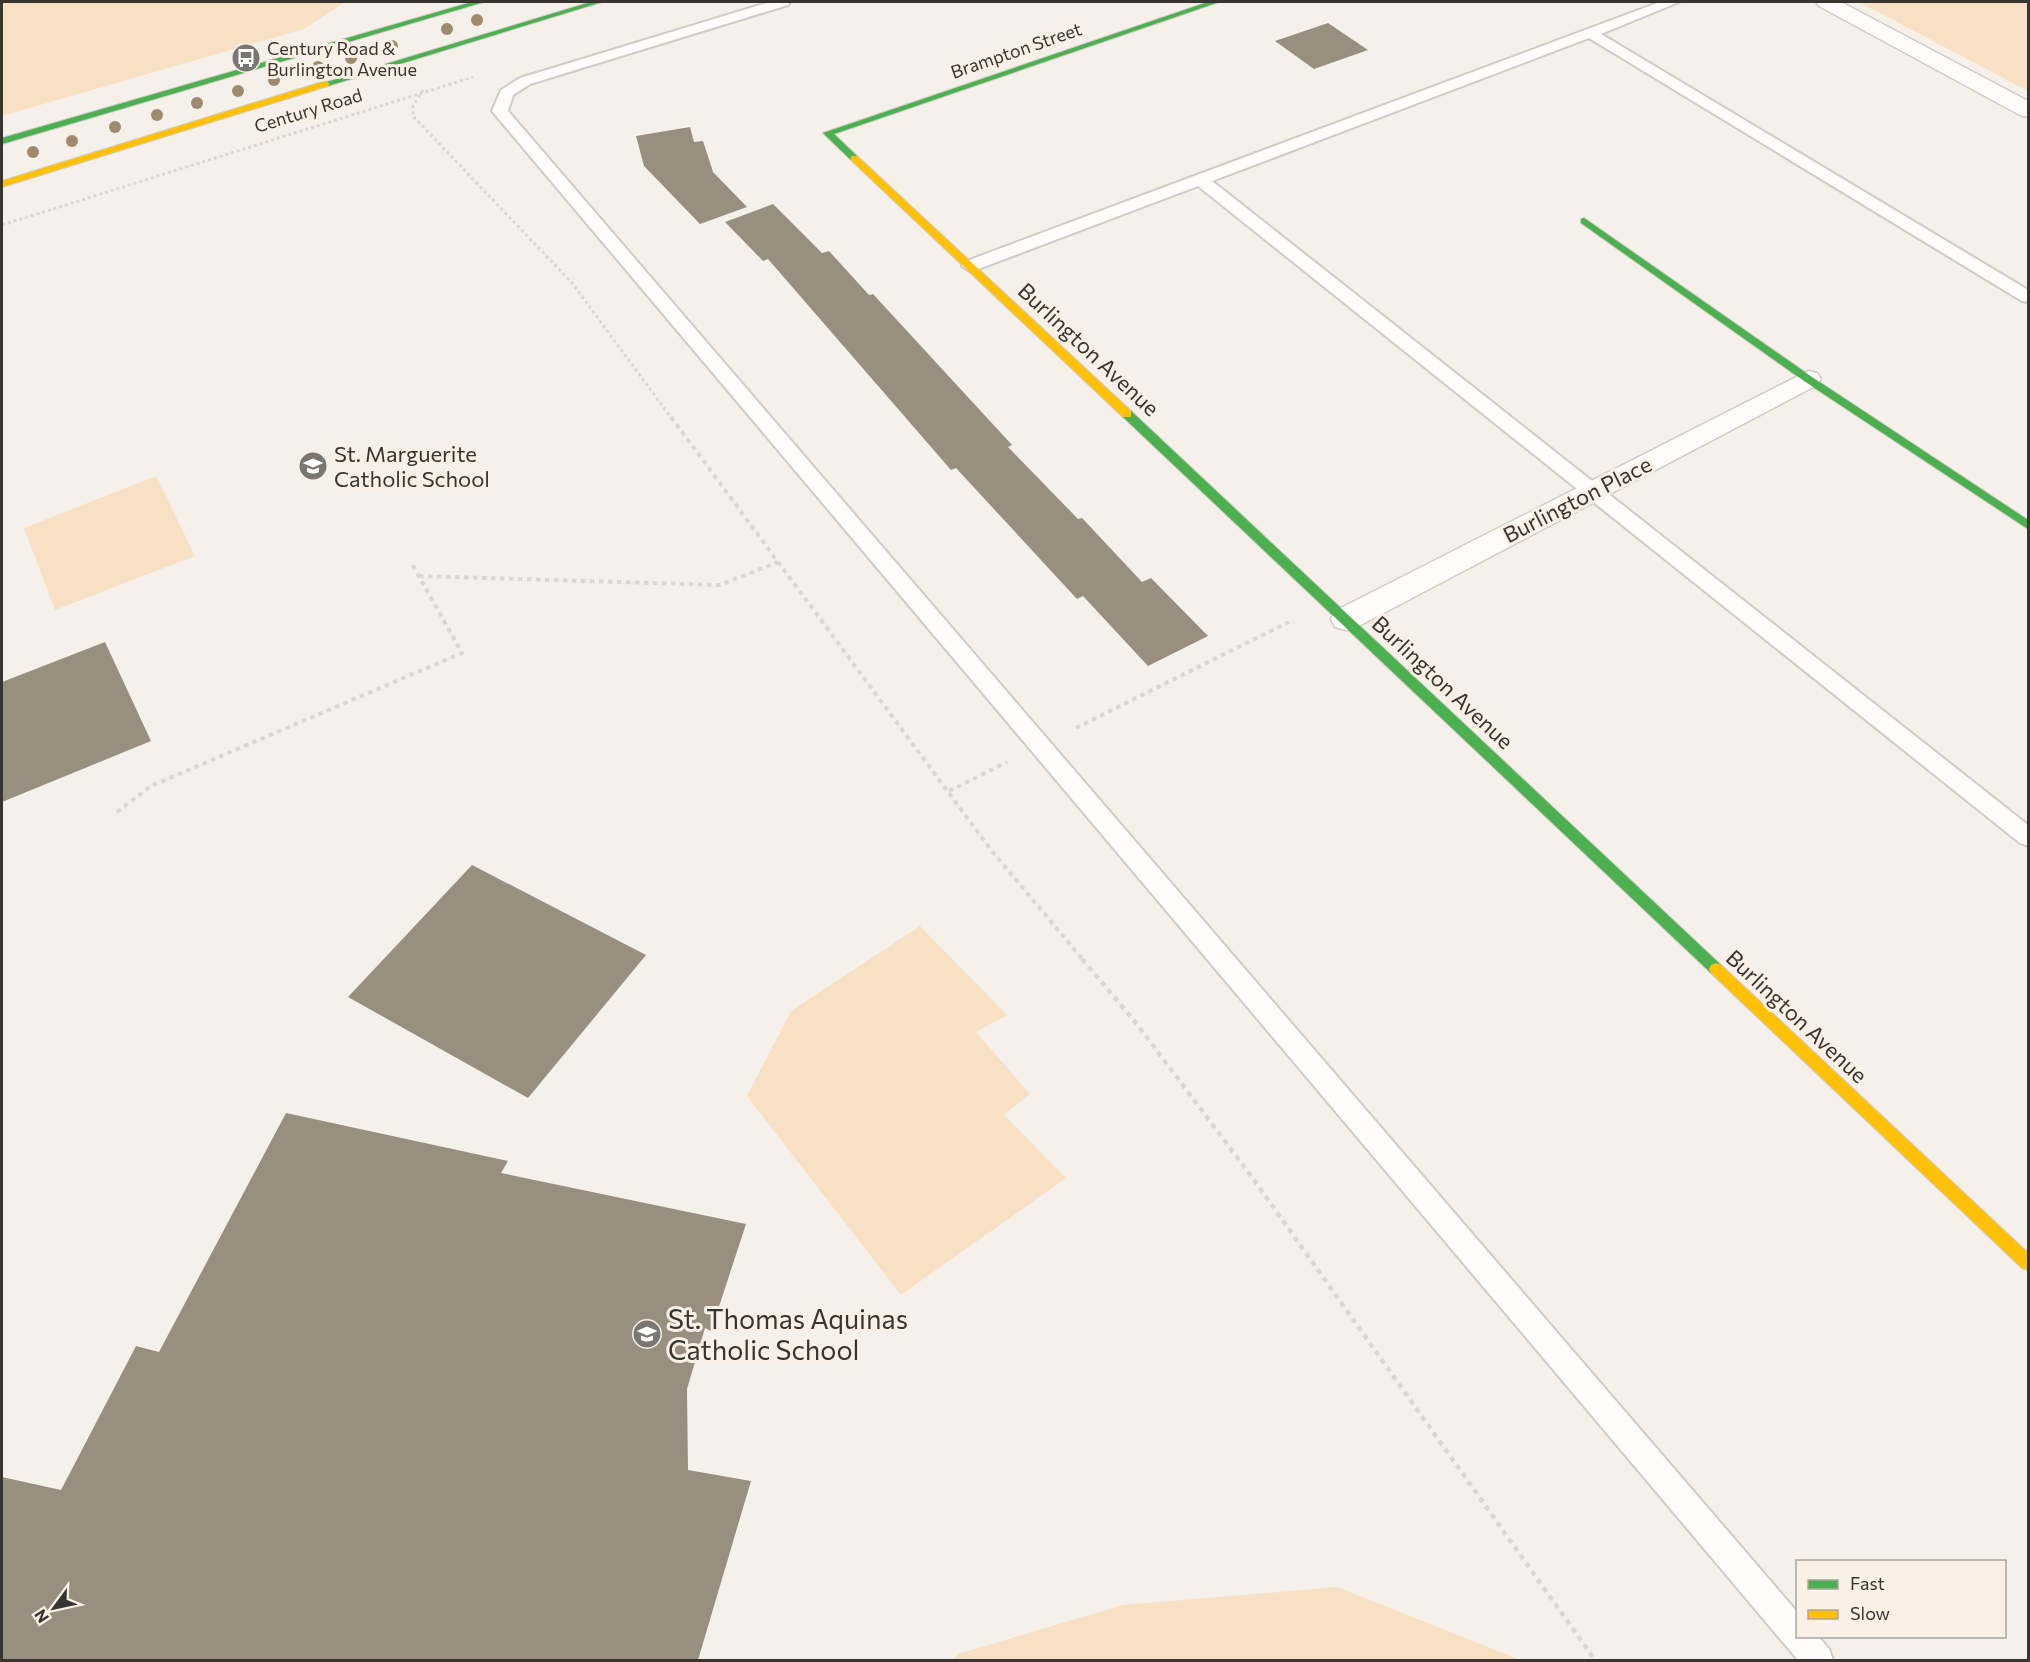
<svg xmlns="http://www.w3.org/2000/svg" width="2030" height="1662" font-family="Commissioner,sans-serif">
<rect width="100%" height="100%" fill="#f6f0ea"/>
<g fill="#f8e0c5">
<path d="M 2,2 L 343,2 L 344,3 L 304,29 L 2,116 Z"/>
<path d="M 1859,2 L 2028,2 L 2028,91 Z"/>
<path d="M 156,476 L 195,556 L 55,610 L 24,528 Z"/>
<path d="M 920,926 L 1007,1015 L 976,1032 L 1030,1094 L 1004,1115 L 1066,1178 L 901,1295 L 747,1096 L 791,1011 Z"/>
<path d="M 1337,1587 L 1521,1660 L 952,1660 L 958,1654 L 1123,1605 Z"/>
</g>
<g fill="#998f80">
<path d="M 1328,23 L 1368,50 L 1314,69 L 1275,41 Z"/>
<path d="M 690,127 L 694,142 L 703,141 L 713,172 L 747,207 L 700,224 L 644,166 L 636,136 Z"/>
<path d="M 773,204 L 822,253 L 829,251 L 869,295 L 873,294 L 1012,445 L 1008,447 L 1078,519 L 1082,518 L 1142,582 L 1151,578 L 1208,636 L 1148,666 L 1083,596 L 1077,599 L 956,468 L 951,470 L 768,259 L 763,261 L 725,222 Z"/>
<path d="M 105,642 L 151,741 L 2,802 L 2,682 Z"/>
<path d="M 472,865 L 646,955 L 528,1098 L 348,997 Z"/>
<path d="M 286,1113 L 508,1161 L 501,1173 L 746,1224 L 711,1331 L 705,1328 L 687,1389 L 688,1470 L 751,1481 L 698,1660 L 2,1660 L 2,1477 L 61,1490 L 136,1346 L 159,1352 Z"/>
</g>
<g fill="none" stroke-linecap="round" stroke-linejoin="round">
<g stroke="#cfcbc6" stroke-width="4">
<g id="lane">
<path d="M 770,2 L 790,2 L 788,5 L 530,84 L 513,95 L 508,111 L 1798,1613 L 1798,1636 L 1818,1636 L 1829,1649 L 1833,1660 L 1798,1660 L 492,111 L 501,90 L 520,78 Z"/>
<path d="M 1660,2 L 1679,2 L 1601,34 L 2028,290 L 2028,302 L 2022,301 L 1589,38 L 1212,181 L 2028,825 L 2028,846 L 2020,843 L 1198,186 L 976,270 L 970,271 L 962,266 L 964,262 Z"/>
</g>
</g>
<g stroke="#cfcbc6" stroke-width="3">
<g id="street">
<path d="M 1816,2 L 1841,2 L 2028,101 L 2028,117 L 2020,115 L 1819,6 Z"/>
<path d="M 1808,371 L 1817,373 L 1821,379 L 1817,385 L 1357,627 L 1346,630 L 1335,627 L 1331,619 L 1335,611 Z"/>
</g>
</g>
<g stroke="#cfcbc6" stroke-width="2">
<g id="fast">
<path d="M 472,2 L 484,2 L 2,144 L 2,138 Z"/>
<path d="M 591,2 L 602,2 L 328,86 L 320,84 Z"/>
<path d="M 1208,2 L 1219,2 L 834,134 L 857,156 L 857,160 L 851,160 L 823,133 Z"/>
<path d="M 1584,218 L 1812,377 L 2028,520 L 2028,529 L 1804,381 L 1581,223 L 1581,219 Z"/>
<path d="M 1127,410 L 1131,411 L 1721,965 L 1723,969 L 1721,973 L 1716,975 L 1711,973 L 1123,417 L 1122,414 Z"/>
</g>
</g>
<g stroke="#cfcbc6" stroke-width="2">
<g id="slow">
<path d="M 325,81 L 330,84 L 328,86 L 2,187 L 2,181 Z"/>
<path d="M 851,156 L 857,156 L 1131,411 L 1131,417 L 1123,417 L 851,160 Z"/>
<path d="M 1716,963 L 1721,965 L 2028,1253 L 2028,1270 L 2022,1268 L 1711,973 L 1709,969 L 1711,965 Z"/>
</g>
</g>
<g stroke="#d9d7d6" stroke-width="3" stroke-dasharray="3 3" stroke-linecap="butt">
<path d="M 423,90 L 413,106 L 413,116 L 572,283 L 672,419"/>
<path d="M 2,225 L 473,77"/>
</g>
<g stroke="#d9d7d6" stroke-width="4" stroke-dasharray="4.5 4.5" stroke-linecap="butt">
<path d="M 671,417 L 991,850 L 1084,961"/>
<path d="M 419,576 L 720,585 L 778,562"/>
<path d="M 1076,728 L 1289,622"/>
<path d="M 949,791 L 1007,762"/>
<path d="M 117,812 L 151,786 L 462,653 L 412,564"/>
</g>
<path stroke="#d9d7d6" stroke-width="4.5" stroke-dasharray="5 5" stroke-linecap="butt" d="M 1082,959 L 1136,1023 L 1254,1180 L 1595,1660"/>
<use href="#lane" fill="#fefdfc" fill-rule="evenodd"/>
<use href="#street" fill="#fefdfc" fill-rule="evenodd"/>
<use href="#fast" fill="#4caf50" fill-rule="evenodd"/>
<use href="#slow" fill="#ffc107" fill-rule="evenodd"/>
</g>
<g fill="#9d8a6f">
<circle cx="477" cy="20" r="6"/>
<circle cx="447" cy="29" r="6"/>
<circle cx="392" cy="46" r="6"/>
<circle cx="351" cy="58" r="6"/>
<circle cx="318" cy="67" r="6"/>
<circle cx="274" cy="80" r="6"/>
<circle cx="238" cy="91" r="6"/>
<circle cx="197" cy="103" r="6"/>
<circle cx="157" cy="115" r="6"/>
<circle cx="115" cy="127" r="6"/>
<circle cx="72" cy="141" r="6"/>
<circle cx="33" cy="152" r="6"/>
</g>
<defs>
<g id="bus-disc" transform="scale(1.5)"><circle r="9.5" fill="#7a7672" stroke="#faf0e6"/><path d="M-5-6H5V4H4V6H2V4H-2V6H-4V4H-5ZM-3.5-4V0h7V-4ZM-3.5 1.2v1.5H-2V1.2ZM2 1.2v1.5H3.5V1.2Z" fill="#fff"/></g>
<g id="school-disc" transform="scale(1.5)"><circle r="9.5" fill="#7a7672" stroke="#faf0e6"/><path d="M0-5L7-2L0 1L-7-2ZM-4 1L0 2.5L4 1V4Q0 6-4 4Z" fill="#fff"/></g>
</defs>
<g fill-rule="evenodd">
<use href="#bus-disc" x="246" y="58"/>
<use href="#school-disc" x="313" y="466"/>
<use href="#school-disc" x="647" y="1334"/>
</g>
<g text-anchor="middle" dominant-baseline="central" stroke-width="6" stroke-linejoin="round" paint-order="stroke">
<g font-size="18" fill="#383531" stroke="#faf0e6" text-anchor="start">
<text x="267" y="48">Century Road &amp;<tspan x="267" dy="21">Burlington Avenue</tspan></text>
</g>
<g font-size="18" fill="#383531" stroke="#faf0e6">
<text transform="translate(1016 50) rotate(-19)">Brampton Street</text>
<text transform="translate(308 110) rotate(-17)">Century Road</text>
</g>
<g font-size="22" fill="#383531" stroke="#faf0e6">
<text transform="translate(1089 349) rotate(43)">Burlington Avenue</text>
<text transform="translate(1577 499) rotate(-27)">Burlington Place</text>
<text transform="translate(1443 682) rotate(43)">Burlington Avenue</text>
<text transform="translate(1797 1016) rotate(43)">Burlington Avenue</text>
</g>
<g font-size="22" fill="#383531" stroke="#faf0e6" text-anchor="start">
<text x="334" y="453">St. Marguerite<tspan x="334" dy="25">Catholic School</tspan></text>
</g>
<g font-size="27" fill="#383531" stroke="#faf0e6" text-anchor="start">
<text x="668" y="1318">St. Thomas Aquinas<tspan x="668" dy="31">Catholic School</tspan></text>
</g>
</g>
<rect width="2030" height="1662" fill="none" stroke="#383531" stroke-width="6"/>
<rect x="1796" y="1560" width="210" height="78" fill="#faf0e6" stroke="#aca59e" stroke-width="1.5"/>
<rect x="1808" y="1580" width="30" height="9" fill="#4caf50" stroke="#aca59e" stroke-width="1.5"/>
<text x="1850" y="1590" font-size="18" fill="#383531">Fast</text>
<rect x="1808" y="1610" width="30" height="9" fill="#ffc107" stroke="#aca59e" stroke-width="1.5"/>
<text x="1850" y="1620" font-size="18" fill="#383531">Slow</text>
<g transform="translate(54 1608) rotate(237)" stroke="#faf0e6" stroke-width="4.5" paint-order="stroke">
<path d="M0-4.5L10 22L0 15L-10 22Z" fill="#383531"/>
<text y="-9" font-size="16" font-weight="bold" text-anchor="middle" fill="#383531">N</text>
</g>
</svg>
